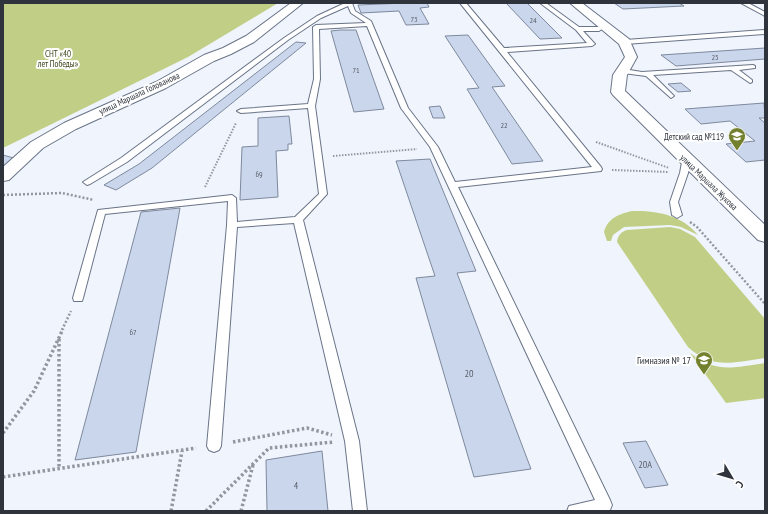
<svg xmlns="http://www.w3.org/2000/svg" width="768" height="514" font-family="'PT Sans Narrow',sans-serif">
<rect width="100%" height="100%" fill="#eff4fd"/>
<g fill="#c0cf85">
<path d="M 3,3 L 278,3 L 188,57 L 3,148 Z"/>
<path d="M 632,211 C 656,210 682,215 698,235 L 681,227 L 670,225 L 624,227 L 613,235 L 611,241 L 607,241 L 604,232 C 608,218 619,214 632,211 Z"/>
<path d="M 670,227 L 680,229 L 695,237 L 765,319 L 765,358 C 734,362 713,370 688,347 L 617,242 C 618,235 621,232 627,230 Z"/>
<path d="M 690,353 C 717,374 734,367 765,363 L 765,398 L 726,403 Z"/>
</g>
<g fill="#cad6eb" stroke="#7e899d">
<path d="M 405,3 L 427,3 L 429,7 L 420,8 L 429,24 L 406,25 L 399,11 L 361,13 L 358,5 Z"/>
<path d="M 506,3 L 527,3 L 562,38 L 540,39 Z"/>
<path d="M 614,3 L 679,3 L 684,6 L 623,9 Z"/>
<path d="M 340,30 L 356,30 L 384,109 L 354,112 L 331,31 Z"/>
<path d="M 468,35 L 505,86 L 492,87 L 543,161 L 512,164 L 467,89 L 479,88 L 445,36 Z"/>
<path d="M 296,42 L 306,43 L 152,168 L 116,190 L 104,185 L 139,164 Z"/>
<path d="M 765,48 L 765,59 L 676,66 L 661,55 Z"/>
<path d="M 681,83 L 691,91 L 678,92 L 668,84 Z"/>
<path d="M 764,103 L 765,118 L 759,118 L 765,123 L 765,160 L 746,162 L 726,144 L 755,141 L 730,121 L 701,124 L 685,109 Z"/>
<path d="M 440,106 L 445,118 L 433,118 L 429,107 Z"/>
<path d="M 289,116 L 292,144 L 288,144 L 288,150 L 276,151 L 278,197 L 240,200 L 242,147 L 258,146 L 258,118 Z"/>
<path d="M 3,155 L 17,159 L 3,167 Z"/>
<path d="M 430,159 L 476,271 L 457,273 L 531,469 L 474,477 L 416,278 L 435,276 L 396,161 Z"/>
<path d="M 180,208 L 136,452 L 75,460 L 141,212 Z"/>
<path d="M 646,441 L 668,485 L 645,488 L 623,443 Z"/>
<path d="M 322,451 L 328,511 L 267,511 L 266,460 Z"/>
</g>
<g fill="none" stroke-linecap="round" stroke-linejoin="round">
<g stroke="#6a7487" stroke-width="2">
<g id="lane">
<path d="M 345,3 L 352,3 L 355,11 L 371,21 L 408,108 L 438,147 L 455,182 L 592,167 L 460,3 L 466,3 L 504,48 L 587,43 L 576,30 L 540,3 L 546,3 L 579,27 L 599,27 L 602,29 L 599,31 L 583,31 L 595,44 L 592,46 L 507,52 L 601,167 L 602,169 L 601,171 L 458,187 L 610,500 L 612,505 L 610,510 L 567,511 L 569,506 L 595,500 L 430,147 L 401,108 L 367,26 L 319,29 L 320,79 L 315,106 L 327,194 L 303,220 L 359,441 L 367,511 L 353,511 L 345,441 L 294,223 L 237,227 L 221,446 L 219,450 L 214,452 L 209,450 L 207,446 L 227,225 L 228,201 L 105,214 L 83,298 L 82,301 L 74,301 L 73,298 L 98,210 L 232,195 L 236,198 L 237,222 L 295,217 L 319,194 L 308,108 L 241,113 L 237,111 L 241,109 L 308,104 L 314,79 L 313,27 L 316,25 L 366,23 L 351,13 L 348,6 L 321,18 L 288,40 L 127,162 L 90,184 L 87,185 L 83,182 L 121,158 L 284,38 L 317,16 Z"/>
<path d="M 741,3 L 748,3 L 765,12 L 765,16 Z"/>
<path d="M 765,30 L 765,34 L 625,44 L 622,42 L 625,40 Z"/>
<path d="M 753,65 L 755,66 L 755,68 L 739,70 L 752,80 L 752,82 L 750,83 L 731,70 L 653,75 L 674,96 L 671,98 L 646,76 L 623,73 L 620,71 L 623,69 L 642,72 Z"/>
<path d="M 683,157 L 686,157 L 690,159 L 688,173 L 678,202 L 682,215 L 677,218 L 672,215 L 670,202 L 680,173 Z"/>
</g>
</g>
<g stroke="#6a7487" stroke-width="2">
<g id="street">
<path d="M 291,3 L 303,3 L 254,42 L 231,54 L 214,61 L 166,88 L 76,129 L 43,148 L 9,180 L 3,181 L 3,167 L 31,142 L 64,123 L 156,82 L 204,55 L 223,48 L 246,36 Z"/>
<path d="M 570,3 L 582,3 L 629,39 L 637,57 L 627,75 L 625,91 L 765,225 L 765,242 L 758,240 L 613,95 L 611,92 L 613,75 L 625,57 L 619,44 Z"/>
</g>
</g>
<g stroke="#91969f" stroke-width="2" stroke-dasharray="1.5 1.5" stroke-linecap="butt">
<path d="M 596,142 L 669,168"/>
<path d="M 333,156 L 417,149"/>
<path d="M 612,170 L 669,172"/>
<path d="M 205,187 L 236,123"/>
</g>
<g stroke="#91969f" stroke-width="2.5" stroke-dasharray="2 2" stroke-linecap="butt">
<path d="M 3,195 L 62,193 L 94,200"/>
<path d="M 690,222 L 697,227 L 765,304"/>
<path d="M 62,330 L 71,311"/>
</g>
<g stroke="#91969f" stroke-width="3.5" stroke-dasharray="2.5 2.5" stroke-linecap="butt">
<path d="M 59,339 L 59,469"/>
<path d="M 3,433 L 34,391 L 63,329"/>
<path d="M 233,442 L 307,428 L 332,435"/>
<path d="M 3,477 L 196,448"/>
<path d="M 171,511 L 182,451"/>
<path d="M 206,511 L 269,448 L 334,442"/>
<path d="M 241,511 L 253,465"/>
</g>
<use href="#lane" fill="#fff" fill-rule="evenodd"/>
<use href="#street" fill="#fff" fill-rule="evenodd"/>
</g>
<defs>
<g id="school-pin" transform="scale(0.9)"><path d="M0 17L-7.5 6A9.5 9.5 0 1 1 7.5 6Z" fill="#73802d" stroke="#fff"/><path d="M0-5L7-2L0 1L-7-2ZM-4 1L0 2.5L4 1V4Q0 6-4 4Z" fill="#fff"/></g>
</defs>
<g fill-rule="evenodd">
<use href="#school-pin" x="737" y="136"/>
<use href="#school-pin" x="704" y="360"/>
</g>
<g text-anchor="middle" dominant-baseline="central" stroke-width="4" stroke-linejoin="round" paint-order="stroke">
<g font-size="8" fill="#565c68">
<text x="414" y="19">73</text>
<text x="533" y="20">24</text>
<text x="715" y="57">25</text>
<text x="356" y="70">71</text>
<text x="504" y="125">22</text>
<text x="259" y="174">69</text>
<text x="133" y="332">67</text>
</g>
<g font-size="9" fill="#3d441b" stroke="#fff">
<text x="58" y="53">СНТ «40<tspan x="58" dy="10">лет Победы»</tspan></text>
</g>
<g font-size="9" fill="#2f343c" stroke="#fff">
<text transform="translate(139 93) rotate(-25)">улица Маршала Голованова</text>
<text transform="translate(709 182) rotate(44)">улица Маршала Жукова</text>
</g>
<g font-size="9" fill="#2f343c" stroke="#fff" text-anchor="end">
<text x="724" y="136">Детский сад №119</text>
</g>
<g font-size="10" fill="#2f343c" stroke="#fff" text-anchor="end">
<text x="691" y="360">Гимназия № 17</text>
</g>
<g font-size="10" fill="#565c68">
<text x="469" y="373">20</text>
<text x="645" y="464">20А</text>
<text x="296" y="485">4</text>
</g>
</g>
<rect width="768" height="514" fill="none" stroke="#2f343c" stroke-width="8"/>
<g transform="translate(732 478) rotate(128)" stroke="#ffffff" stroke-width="3" paint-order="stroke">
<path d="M0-3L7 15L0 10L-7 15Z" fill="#2f343c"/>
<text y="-6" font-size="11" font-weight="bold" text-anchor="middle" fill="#2f343c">С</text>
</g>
</svg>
